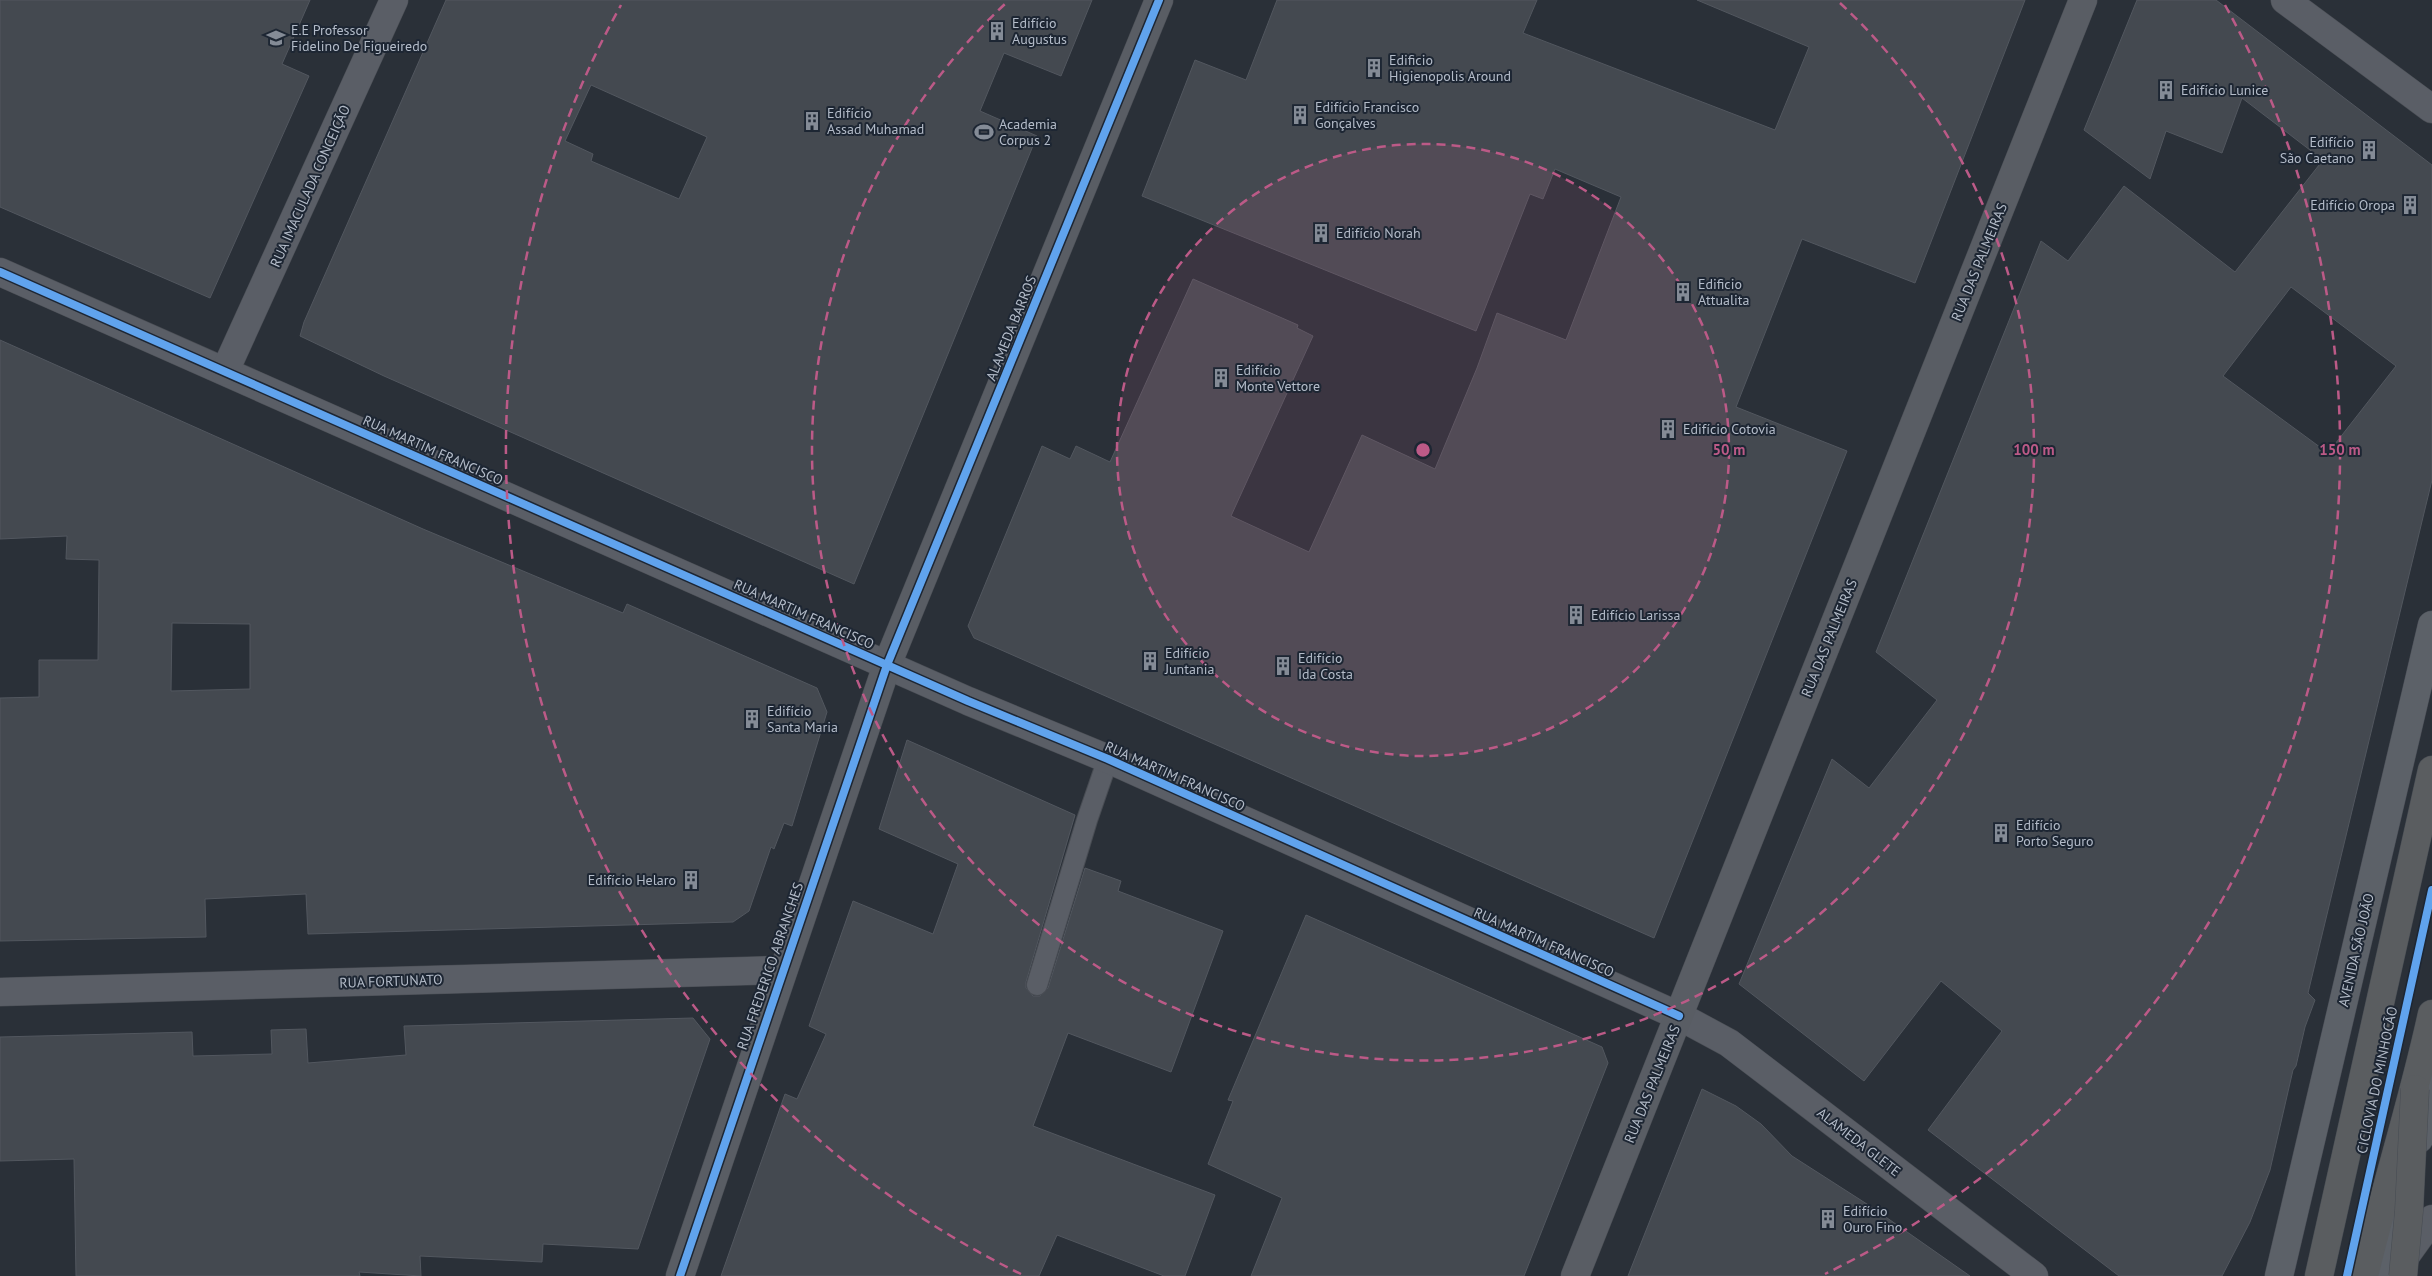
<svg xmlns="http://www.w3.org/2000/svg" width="2432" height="1276" font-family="'PT Sans',sans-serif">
<rect width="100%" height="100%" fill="#2a3038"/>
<g fill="#444950" stroke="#52575f" fill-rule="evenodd">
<path d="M 0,0 L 310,0 L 282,64 L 309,76 L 210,298 L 0,207 Z"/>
<path d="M 446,0 L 1092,0 L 1061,76 L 1004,53 L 980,111 L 1037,136 L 854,584 L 384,376 L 300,336 L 304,322 ZM 591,85 L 707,137 L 679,199 L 591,161 L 593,154 L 565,141 Z"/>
<path d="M 1277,0 L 1537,0 L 1523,33 L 1775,130 L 1809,47 L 1697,0 L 2025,0 L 1915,283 L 1802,239 L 1736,407 L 1847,451 L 1654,938 L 974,638 L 968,626 L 1042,446 L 1070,459 L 1076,446 L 1110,462 L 1193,279 L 1298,325 L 1297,328 L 1313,336 L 1231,516 L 1309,552 L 1362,435 L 1435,469 L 1477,368 L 1497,313 L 1566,340 L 1621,197 L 1555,169 L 1543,199 L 1530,194 L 1476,331 L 1142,196 L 1195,60 L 1246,80 Z"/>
<path d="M 2137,0 L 2216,0 L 2432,165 L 2432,480 L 2308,993 L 2315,1000 L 2305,1027 L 2296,1066 L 2293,1070 L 2270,1170 L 2250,1222 L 2222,1276 L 2119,1276 L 1928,1130 L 2002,1031 L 1941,981 L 1864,1081 L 1739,984 L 1832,759 L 1869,788 L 1937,700 L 1876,652 L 2041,241 L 2068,261 L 2124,186 L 2235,272 L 2323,160 L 2242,98 L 2222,153 L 2166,131 L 2150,179 L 2084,130 ZM 2291,287 L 2396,366 L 2328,453 L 2223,376 Z"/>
<path d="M 0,340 L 423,529 L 623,613 L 627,604 L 817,688 L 827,712 L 792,826 L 784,823 L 774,849 L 771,847 L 749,911 L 733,922 L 308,934 L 306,894 L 205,899 L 206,937 L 0,941 L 0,698 L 39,697 L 39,660 L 98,660 L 99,560 L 66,559 L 67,536 L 0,539 ZM 172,623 L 250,624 L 250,689 L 171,691 Z"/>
<path d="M 907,740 L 1075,815 L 1026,982 L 1026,988 L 1033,996 L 1040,996 L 1048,988 L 1085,868 L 1121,881 L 1118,891 L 1223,931 L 1171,1072 L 1068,1033 L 1033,1126 L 1215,1195 L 1185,1276 L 1164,1276 L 1057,1235 L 1039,1276 L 721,1276 L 785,1094 L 797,1099 L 826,1034 L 809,1026 L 853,901 L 933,934 L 958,864 L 879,829 Z"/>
<path d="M 1306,915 L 1602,1047 L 1608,1063 L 1524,1276 L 1251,1276 L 1282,1198 L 1208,1164 L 1233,1101 L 1228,1100 Z"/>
<path d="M 693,1018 L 710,1039 L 638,1249 L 543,1244 L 542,1262 L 420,1256 L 421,1276 L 359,1272 L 360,1276 L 76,1276 L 74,1159 L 0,1161 L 0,1037 L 192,1032 L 193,1056 L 272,1054 L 271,1030 L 306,1029 L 308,1063 L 406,1055 L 404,1026 Z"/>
<path d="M 1702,1089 L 1736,1106 L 1761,1124 L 1792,1156 L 1870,1206 L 1970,1276 L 1628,1276 Z"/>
</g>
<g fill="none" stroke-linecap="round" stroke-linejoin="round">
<g stroke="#484c53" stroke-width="22">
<path id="lane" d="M 1037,985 L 1087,820 L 1108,759"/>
</g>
<g stroke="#484c53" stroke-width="29">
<g id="street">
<path d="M 2285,0 L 2432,109"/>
<path d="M 0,272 L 968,701 L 1108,759 L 1679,1016 L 1729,1043 L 2034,1276"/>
<path d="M 225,371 L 394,0"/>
<path d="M 0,992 L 782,970"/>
<path d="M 2399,1265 L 2432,1219"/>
</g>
</g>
<g stroke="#484c53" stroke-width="29">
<g id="secondary">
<path d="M 680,1276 L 887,665 L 1159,0"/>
<path d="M 1575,1276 L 2083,0"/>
</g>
</g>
<g stroke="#484c55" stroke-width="29">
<g id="primary">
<path d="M 2419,1139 L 2432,1087"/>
<path d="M 2279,1276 L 2432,625"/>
<path d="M 2386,1276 L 2400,1217"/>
</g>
</g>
<g stroke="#474c53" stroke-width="29">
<g id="highway">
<path d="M 2319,1276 L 2432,770"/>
<path d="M 2364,1276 C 2385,1188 2413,1102 2432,1014"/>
</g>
</g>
<use href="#lane" stroke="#5a5e66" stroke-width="20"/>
<use href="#street" stroke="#5a5e66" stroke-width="28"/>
<use href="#secondary" stroke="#595d64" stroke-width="28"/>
<use href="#primary" stroke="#5c6168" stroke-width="28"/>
<use href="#highway" stroke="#5a5d60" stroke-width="28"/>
<g stroke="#474c53" stroke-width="29" stroke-linecap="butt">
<path id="highway-bridge" d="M 2403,1276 L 2409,1211 L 2415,1089"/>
</g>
<use href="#highway-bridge" stroke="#5a5d60" stroke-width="28"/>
<g stroke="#1d2633" stroke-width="11">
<g id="cycleway">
<path d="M 0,272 L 968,701 L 1108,759 L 1679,1016"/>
<path d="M 680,1276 L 887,665 L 1159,0"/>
<path d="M 2347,1276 L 2432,890"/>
</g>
</g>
<use href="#cycleway" stroke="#60a3ed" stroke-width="8"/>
</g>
<circle cx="1423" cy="450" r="306" fill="#bc5a87" fill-opacity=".12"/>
<g fill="none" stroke="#bc5a87" stroke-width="2.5" stroke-dasharray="9 6">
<circle cx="1423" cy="450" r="306"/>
<path d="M1840 3A611 611 0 1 1 1006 3"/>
<path d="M1021 1274A917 917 0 0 1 621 5M2225 5A917 917 0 0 1 1825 1274"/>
</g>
<defs>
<g id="building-bare" transform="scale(1.5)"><path d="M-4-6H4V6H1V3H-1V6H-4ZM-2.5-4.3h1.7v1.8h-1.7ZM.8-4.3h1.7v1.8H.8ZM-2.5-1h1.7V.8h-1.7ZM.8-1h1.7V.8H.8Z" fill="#848b96" stroke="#1d2633" stroke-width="2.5" paint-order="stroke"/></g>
<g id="school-bare" transform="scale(1.5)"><path d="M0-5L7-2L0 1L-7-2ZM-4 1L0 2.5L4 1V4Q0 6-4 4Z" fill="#848b96" stroke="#1d2633" stroke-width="2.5" paint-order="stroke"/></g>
<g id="stadium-bare" transform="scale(1.5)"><path d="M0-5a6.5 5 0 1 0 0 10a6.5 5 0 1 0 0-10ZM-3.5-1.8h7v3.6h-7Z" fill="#848b96" stroke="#1d2633" stroke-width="2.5" paint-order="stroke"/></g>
</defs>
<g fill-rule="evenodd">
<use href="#building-bare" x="997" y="31"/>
<use href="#school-bare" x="276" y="38"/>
<use href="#building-bare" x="1374" y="68"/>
<use href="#building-bare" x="2166" y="90"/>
<use href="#building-bare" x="1300" y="115"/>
<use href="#building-bare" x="812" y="121"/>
<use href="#stadium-bare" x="984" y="132"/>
<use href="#building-bare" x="2369" y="150"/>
<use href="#building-bare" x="2410" y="205"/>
<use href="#building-bare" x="1321" y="233"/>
<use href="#building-bare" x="1683" y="292"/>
<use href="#building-bare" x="1221" y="378"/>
<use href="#building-bare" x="1668" y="429"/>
<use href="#building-bare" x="1576" y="615"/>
<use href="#building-bare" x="1150" y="661"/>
<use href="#building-bare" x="1283" y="666"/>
<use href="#building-bare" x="752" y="719"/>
<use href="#building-bare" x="2001" y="833"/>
<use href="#building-bare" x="691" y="880"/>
<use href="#building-bare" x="1828" y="1219"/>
</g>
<g text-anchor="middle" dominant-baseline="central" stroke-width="4" stroke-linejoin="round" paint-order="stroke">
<g font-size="14" fill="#b4bcc9" stroke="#1d2633" text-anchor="start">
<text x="1012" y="23">Edifício<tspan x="1012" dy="16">Augustus</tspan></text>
<text x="291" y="30">E.E Professor<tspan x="291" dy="16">Fidelino De Figueiredo</tspan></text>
<text x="1389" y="60">Edificio<tspan x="1389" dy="16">Higienopolis Around</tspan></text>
<text x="2181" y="90">Edifício Lunice</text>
<text x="1315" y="107">Edifício Francisco<tspan x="1315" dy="16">Gonçalves</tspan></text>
<text x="827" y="113">Edifício<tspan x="827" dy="16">Assad Muhamad</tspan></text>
<text x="999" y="124">Academia<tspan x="999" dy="16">Corpus 2</tspan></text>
<text x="2354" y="142" text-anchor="end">Edifício<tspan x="2354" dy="16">São Caetano</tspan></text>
<text x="2395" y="205" text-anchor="end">Edifício Oropa</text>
<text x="1336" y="233">Edifício Norah</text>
<text x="1698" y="284">Edificio<tspan x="1698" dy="16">Attualita</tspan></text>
<text x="1236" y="370">Edifício<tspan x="1236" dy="16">Monte Vettore</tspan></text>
<text x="1683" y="429">Edifício Cotovia</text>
<text x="1591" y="615">Edifício Larissa</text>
<text x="1165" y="653">Edifício<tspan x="1165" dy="16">Juntania</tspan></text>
<text x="1298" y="658">Edifício<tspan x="1298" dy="16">Ida Costa</tspan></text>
<text x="767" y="711">Edifício<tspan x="767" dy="16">Santa Maria</tspan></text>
<text x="2016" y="825">Edifício<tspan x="2016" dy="16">Porto Seguro</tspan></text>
<text x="676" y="880" text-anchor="end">Edifício Helaro</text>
<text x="1843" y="1211">Edifício<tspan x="1843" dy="16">Ouro Fino</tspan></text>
</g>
<g font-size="14" fill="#b4bcc9" stroke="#1d2633">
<text transform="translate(310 186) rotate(-66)">RUA IMACULADA CONCEIÇÃO</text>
<text transform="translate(1979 262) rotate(-68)">RUA DAS PALMEIRAS</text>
<text transform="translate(1011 328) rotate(-68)">ALAMEDA BARROS</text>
<text transform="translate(433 450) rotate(24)">RUA MARTIM FRANCISCO</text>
<text transform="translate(804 614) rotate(24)">RUA MARTIM FRANCISCO</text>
<text transform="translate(1829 638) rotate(-68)">RUA DAS PALMEIRAS</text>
<text transform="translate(1175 776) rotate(24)">RUA MARTIM FRANCISCO</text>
<text transform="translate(1544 942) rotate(24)">RUA MARTIM FRANCISCO</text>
<text transform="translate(2356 950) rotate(-77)">AVENIDA SÃO JOÃO</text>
<text transform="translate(770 966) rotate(-71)">RUA FREDERICO ABRANCHES</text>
<text transform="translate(391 981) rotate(-2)">RUA FORTUNATO</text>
<text transform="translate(2377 1080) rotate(-78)">CICLOVIA DO MINHOCÃO</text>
<text transform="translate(1652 1084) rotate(-68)">RUA DAS PALMEIRAS</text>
<text transform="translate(1859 1142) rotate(38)">ALAMEDA GLETE</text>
</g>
</g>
<circle cx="1423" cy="450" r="8" fill="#bc5a87" stroke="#1d2633" stroke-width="2.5"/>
<g font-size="15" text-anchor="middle" font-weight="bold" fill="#bc5a87" stroke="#1d2633" stroke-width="4" stroke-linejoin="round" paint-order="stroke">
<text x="1729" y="455">50 m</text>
<text x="2034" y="455">100 m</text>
<text x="2340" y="455">150 m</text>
</g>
</svg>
